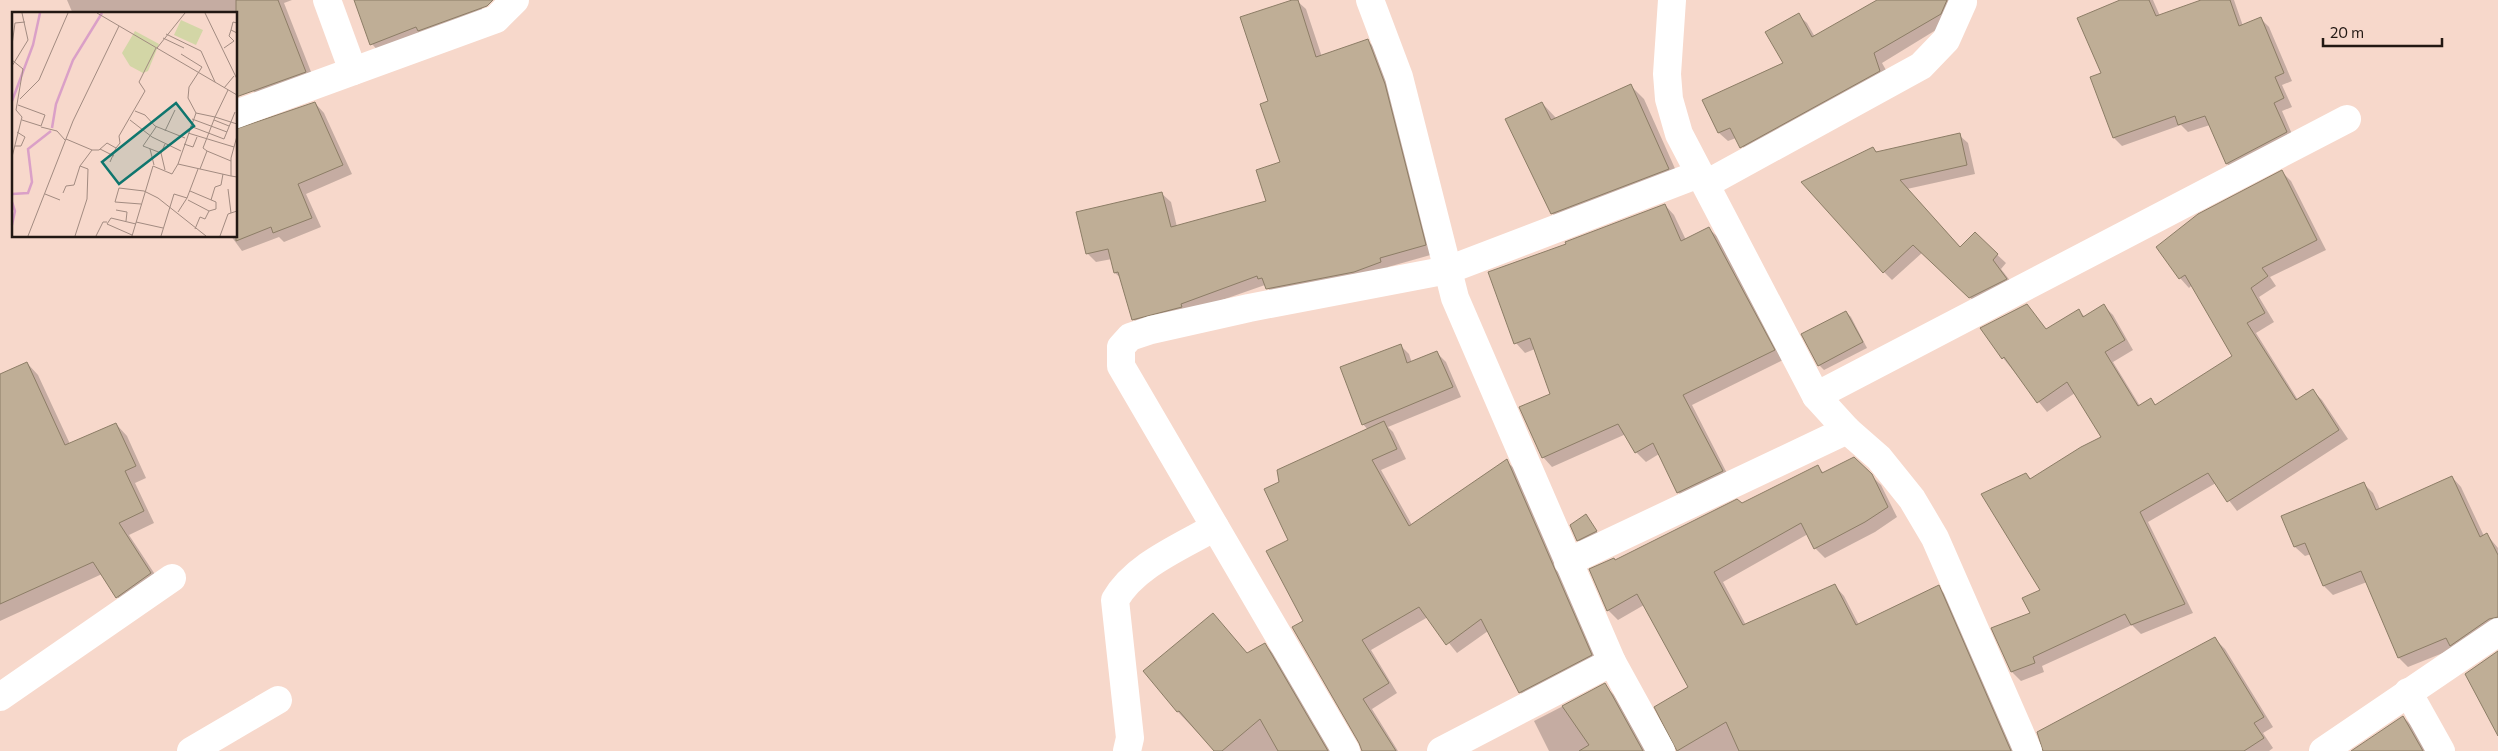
<svg xmlns="http://www.w3.org/2000/svg" width="2498" height="751" font-family="Commissioner,sans-serif">
<rect width="100%" height="100%" fill="#f7d8cb"/>
<g fill="#0003">
<path d="M 67,0 L 292,0 L 284,3 L 315,82 L 262,101 L 253,91 L 236,14 L 73,14 Z"/>
<path d="M 355,0 L 479,0 L 486,19 L 381,54 L 372,44 Z"/>
<path d="M 1296,0 L 1306,9 L 1322,57 L 1368,41 L 1377,50 L 1393,94 L 1434,254 L 1388,267 L 1390,271 L 1276,297 L 1265,285 L 1142,328 L 1133,319 L 1122,279 L 1115,273 L 1112,259 L 1096,262 L 1087,253 L 1161,193 L 1171,202 L 1177,227 L 1267,202 L 1282,163 L 1270,102 Z"/>
<path d="M 1880,0 L 1949,0 L 1955,10 L 1949,22 L 1882,63 L 1886,70 L 1750,156 L 1736,138 L 1728,141 L 1719,133 L 1785,64 L 1798,15 L 1807,23 L 1815,37 Z"/>
<path d="M 2123,0 L 2153,0 L 2160,16 L 2205,0 L 2234,0 L 2243,26 L 2261,19 L 2269,27 L 2292,81 L 2282,85 L 2292,107 L 2282,111 L 2295,141 L 2236,172 L 2227,164 L 2210,125 L 2188,132 L 2181,125 L 2122,146 L 2114,138 L 2092,78 L 2102,74 Z"/>
<path d="M 1631,86 L 1644,99 L 1681,182 L 1565,227 L 1552,213 L 1542,103 L 1557,119 Z"/>
<path d="M 315,103 L 324,113 L 352,174 L 306,194 L 321,227 L 284,242 L 279,237 L 242,251 L 231,236 L 236,236 Z"/>
<path d="M 1959,135 L 1968,143 L 1975,174 L 1907,189 L 1961,248 L 1975,234 L 2006,263 L 2001,269 L 2015,287 L 1979,306 L 1923,252 L 1892,280 L 1884,272 L 1873,148 L 1878,153 Z"/>
<path d="M 2282,172 L 2291,181 L 2326,250 L 2270,277 L 2276,286 L 2259,297 L 2274,322 L 2256,333 L 2298,400 L 2313,391 L 2322,400 L 2348,439 L 2237,511 L 2216,483 L 2148,522 L 2193,613 L 2141,634 L 2132,625 L 2042,666 L 2044,672 L 2021,681 L 2012,672 L 2031,613 L 2042,590 L 2026,474 L 2032,480 L 2102,438 L 2075,393 L 2047,412 L 2003,358 L 2026,305 L 2047,330 L 2079,311 L 2085,317 L 2104,306 L 2113,315 L 2133,350 L 2113,362 L 2140,406 L 2151,400 L 2156,405 L 2234,356 L 2192,285 L 2189,288 L 2180,278 Z"/>
<path d="M 1665,205 L 1674,215 L 1686,240 L 1709,229 L 1719,238 L 1783,360 L 1692,405 L 1731,481 L 1688,502 L 1678,492 L 1659,454 L 1646,462 L 1636,452 L 1626,434 L 1552,467 L 1543,457 L 1551,395 L 1535,349 L 1525,353 L 1516,343 L 1567,245 Z"/>
<path d="M 1846,312 L 1851,317 L 1867,348 L 1824,370 L 1819,365 Z"/>
<path d="M 1400,345 L 1409,354 L 1412,363 L 1437,353 L 1446,362 L 1461,397 L 1388,427 L 1393,432 L 1406,459 L 1381,470 L 1412,525 L 1506,461 L 1516,470 L 1601,665 L 1529,702 L 1520,692 L 1488,631 L 1457,653 L 1428,617 L 1371,650 L 1397,693 L 1372,709 L 1398,751 L 1363,751 L 1304,621 L 1280,483 L 1368,430 L 1363,424 Z"/>
<path d="M 27,363 L 38,375 L 70,444 L 116,424 L 127,436 L 146,478 L 135,483 L 154,523 L 129,535 L 162,585 L 128,608 L 117,597 L 102,574 L 0,621 L 0,375 Z"/>
<path d="M 1854,459 L 1881,485 L 1897,517 L 1875,532 L 1825,558 L 1815,548 L 1808,534 L 1723,582 L 1746,625 L 1835,586 L 1844,596 L 1859,625 L 1938,587 L 1948,597 L 2016,751 L 1678,751 L 1656,707 L 1689,687 L 1644,605 L 1618,620 L 1608,610 L 1615,561 L 1742,505 L 1817,467 L 1824,473 Z"/>
<path d="M 2452,477 L 2461,487 L 2484,536 L 2487,535 L 2498,548 L 2498,631 L 2408,667 L 2399,658 L 2367,582 L 2333,595 L 2324,586 L 2311,554 L 2305,556 L 2295,547 L 2282,517 L 2364,484 L 2373,493 L 2380,509 Z"/>
<path d="M 1585,516 L 1601,537 L 1583,545 L 1578,540 Z"/>
<path d="M 1213,615 L 1248,654 L 1264,644 L 1274,654 L 1331,751 L 1215,751 L 1178,712 L 1145,671 Z"/>
<path d="M 2215,639 L 2225,649 L 2273,727 L 2263,733 L 2273,748 L 2269,751 L 2044,751 Z"/>
<path d="M 1604,685 L 1614,695 L 1646,751 L 1549,751 L 1534,721 Z"/>
<path d="M 2403,717 L 2413,727 L 2426,751 L 2365,751 Z"/>
</g>
<g fill="#bfae96" stroke="#8c7d66">
<path d="M 236,0 L 278,0 L 306,72 L 236,97 Z"/>
<path d="M 354,0 L 493,0 L 487,6 L 418,31 L 416,27 L 370,45 Z"/>
<path d="M 1292,0 L 1298,0 L 1316,57 L 1368,39 L 1385,84 L 1426,245 L 1380,258 L 1381,262 L 1354,272 L 1266,289 L 1262,278 L 1258,279 L 1257,276 L 1181,304 L 1182,307 L 1132,320 L 1118,272 L 1114,273 L 1108,249 L 1086,254 L 1076,212 L 1162,192 L 1171,227 L 1266,201 L 1256,170 L 1280,162 L 1260,104 L 1268,101 L 1240,17 Z"/>
<path d="M 1877,0 L 1947,0 L 1941,14 L 1874,53 L 1880,71 L 1740,148 L 1730,128 L 1718,133 L 1702,100 L 1783,63 L 1765,32 L 1799,13 L 1812,37 Z"/>
<path d="M 2120,0 L 2149,0 L 2156,16 L 2201,0 L 2230,0 L 2239,26 L 2261,17 L 2284,73 L 2275,77 L 2284,98 L 2274,103 L 2287,132 L 2226,164 L 2205,116 L 2178,125 L 2175,116 L 2113,138 L 2090,77 L 2101,73 L 2077,18 Z"/>
<path d="M 1631,84 L 1669,169 L 1551,214 L 1505,119 L 1542,102 L 1551,120 Z"/>
<path d="M 315,102 L 343,165 L 298,184 L 312,218 L 273,233 L 271,227 L 236,241 L 236,129 Z"/>
<path d="M 1960,133 L 1967,165 L 1900,180 L 1960,247 L 1975,232 L 1998,254 L 1993,260 L 2007,279 L 1969,298 L 1913,245 L 1883,273 L 1801,182 L 1873,147 L 1876,152 Z"/>
<path d="M 2282,170 L 2317,240 L 2262,268 L 2268,276 L 2251,288 L 2265,313 L 2247,323 L 2296,400 L 2313,389 L 2339,430 L 2227,502 L 2208,473 L 2140,512 L 2185,604 L 2131,625 L 2125,614 L 2033,657 L 2035,663 L 2011,672 L 1991,628 L 2030,613 L 2022,598 L 2040,590 L 1981,494 L 2026,473 L 2030,479 L 2081,447 L 2101,437 L 2067,382 L 2037,403 L 2004,357 L 2002,359 L 1980,328 L 2027,304 L 2046,329 L 2079,309 L 2083,317 L 2104,304 L 2125,340 L 2105,352 L 2138,406 L 2151,398 L 2155,405 L 2232,356 L 2185,275 L 2179,279 L 2156,247 L 2198,214 Z"/>
<path d="M 1665,204 L 1681,241 L 1709,227 L 1775,350 L 1683,395 L 1723,471 L 1677,493 L 1653,443 L 1635,453 L 1618,424 L 1542,458 L 1519,407 L 1550,394 L 1530,338 L 1514,344 L 1488,272 L 1566,244 L 1565,242 Z"/>
<path d="M 1846,311 L 1863,342 L 1818,366 L 1801,334 Z"/>
<path d="M 1401,344 L 1407,363 L 1437,351 L 1453,387 L 1362,425 L 1340,367 Z"/>
<path d="M 27,362 L 65,445 L 116,423 L 136,466 L 125,471 L 144,511 L 119,523 L 151,573 L 116,598 L 93,562 L 0,604 L 0,374 Z"/>
<path d="M 1384,421 L 1397,449 L 1372,460 L 1409,526 L 1507,459 L 1592,655 L 1519,693 L 1481,619 L 1446,645 L 1419,607 L 1362,640 L 1389,683 L 1363,699 L 1396,751 L 1362,751 L 1359,743 L 1292,627 L 1303,621 L 1266,551 L 1288,540 L 1264,489 L 1279,482 L 1277,470 Z"/>
<path d="M 1854,457 L 1872,474 L 1888,507 L 1865,522 L 1814,549 L 1801,523 L 1714,572 L 1743,625 L 1835,584 L 1856,625 L 1939,585 L 2011,751 L 1739,751 L 1726,722 L 1677,751 L 1654,707 L 1688,687 L 1637,594 L 1607,611 L 1589,569 L 1614,558 L 1615,560 L 1737,499 L 1742,503 L 1818,465 L 1822,473 Z"/>
<path d="M 2452,476 L 2480,537 L 2487,533 L 2498,555 L 2498,617 L 2489,619 L 2450,646 L 2446,638 L 2398,658 L 2361,571 L 2323,586 L 2305,543 L 2294,547 L 2281,516 L 2364,482 L 2376,510 Z"/>
<path d="M 1586,514 L 1597,531 L 1577,541 L 1570,525 Z"/>
<path d="M 1213,613 L 1247,653 L 1265,643 L 1328,751 L 1278,751 L 1260,719 L 1222,751 L 1214,751 L 1179,711 L 1177,712 L 1143,671 Z"/>
<path d="M 2215,637 L 2264,717 L 2254,723 L 2264,738 L 2244,751 L 2043,751 L 2037,732 Z"/>
<path d="M 2498,651 L 2498,736 L 2465,674 Z"/>
<path d="M 1605,683 L 1611,693 L 1643,751 L 1579,751 L 1589,745 L 1562,706 Z"/>
<path d="M 2403,716 L 2423,751 L 2351,751 L 2400,718 Z"/>
</g>
<g fill="none" stroke-linecap="round" stroke-linejoin="round">
<g stroke="#fff" stroke-width="28">
<path d="M 327,0 L 353,71"/>
<path d="M 1370,0 L 1399,77 L 1455,298 L 1612,662 L 1661,751"/>
<path d="M 1672,0 L 1667,74 L 1669,99 L 1679,134 L 1816,396 L 1847,430 L 1879,458 L 1912,499 L 1935,538 L 2028,751"/>
<path d="M 236,114 L 496,19 L 515,0"/>
<path d="M 1706,184 L 1921,66 L 1946,40 L 1963,2"/>
<path d="M 1816,396 L 2347,119"/>
<path d="M 1568,562 L 1847,430"/>
<path d="M 2408,692 L 2441,751"/>
<path d="M 0,697 L 172,578"/>
<path d="M 191,751 L 278,700"/>
<path d="M 1127,751 L 1130,738 L 1115,600 C 1135,565 1181,547 1215,527"/>
<path d="M 1346,751 L 1121,366 L 1121,347 L 1130,337 L 1151,330 L 1249,308 L 1448,270 L 1699,174"/>
<path d="M 1441,751 L 1612,662"/>
<path d="M 2323,751 L 2498,632"/>
</g>
</g>
<g transform="translate(12 12)">
<rect width="225" height="225" fill="#f7d8cb"/>
<path d="M 169,8 L 191,18 L 184,33 L 162,23 ZM 123,19 L 147,32 L 136,59 L 131,61 L 118,54 L 110,41 Z" fill="#d3d6a6"/>
<path fill="none" stroke="#daa0c7" stroke-width="2.5" d="M 0,89 L 21,33 L 28,1M 40,116 L 44,92 L 61,48 L 90,1M 0,182 L 16,181 L 20,170 L 16,137 L 39,119M 0,190 L 3,199 L 0,213"/>
<path fill="none" stroke="#a28b81" stroke-width="1" d="M 85,1 L 225,83M 193,1 L 225,67M 225,11 L 221,10 L 219,18 L 225,21M 154,22 L 189,39M 151,26 L 172,36M 0,33 L 3,11 L 13,10M 145,36 L 173,1M 212,36 L 222,29 L 217,24 L 219,18M 189,39 L 203,70M 169,42 L 190,55 L 177,75 L 176,86 L 184,101 L 166,152 L 219,164M 0,48 L 11,57 L 4,98 L 10,105 L 0,145M 0,54 L 16,28 L 10,1M 212,76 L 222,64M 216,78 L 203,105 L 225,112M 8,87 L 27,68 L 56,1M 6,93 L 33,103 L 29,114 L 10,108M 123,99 L 133,103 L 143,114 L 173,126M 184,101 L 203,105 L 191,136 L 195,139 L 188,157M 180,107 L 215,120M 118,108 L 140,125 L 169,139M 202,108 L 217,114M 178,114 L 212,127M 29,115 L 45,119 L 53,128M 144,115 L 131,134 L 149,141M 153,119 L 163,98M 176,121 L 222,135M 225,124 L 219,146 L 219,164 L 225,165M 54,127 L 80,138 L 68,154 L 76,157 L 75,187 L 63,224M 212,127 L 223,100M 172,132 L 181,135 L 185,125M 3,134 L 9,134 L 13,125 L 5,120M 88,137 L 102,144M 138,137 L 142,153M 80,138 L 87,138 L 95,131 L 104,136 L 108,131 L 107,124 L 133,79 L 127,70 L 144,36M 195,139 L 219,149M 98,150 L 104,136M 153,158 L 149,141 L 153,132M 216,177 L 219,201M 178,179 L 204,190 L 204,197M 51,181 L 54,174 L 62,173 L 68,154M 33,182 L 48,188M 176,188 L 197,199M 199,188 L 203,175 L 209,173 L 211,162M 129,192 L 103,190 L 107,176 L 132,179 L 146,186 L 194,224M 104,198 L 115,200 L 114,209M 166,200 L 175,186M 124,210 L 151,216M 183,217 L 188,205 L 193,207 L 197,199 L 204,197M 120,223 L 95,212 L 99,206 L 124,212M 16,224 L 61,109 L 107,14M 84,224 L 91,210 L 95,210M 120,224 L 141,154 L 160,162 L 166,152M 149,224 L 162,182 L 175,186 L 186,157M 208,224 L 216,202 L 225,199"/>
<path fill="#0f766e" fill-opacity="0.15" stroke="#0f766e" stroke-width="2.5" d="M 164,91 L 182,114 L 107,172 L 90,150 Z"/>
<rect width="225" height="225" fill="none" stroke="#221813" stroke-width="2.5"/>
</g>
<path d="M2323 38v8h119v-8" fill="none" stroke="#221813" stroke-width="2.5"/>
<text x="2330" y="38" font-size="15" fill="#221813" stroke="#f7d8cb" stroke-width="4" paint-order="stroke">20 m</text>
</svg>
